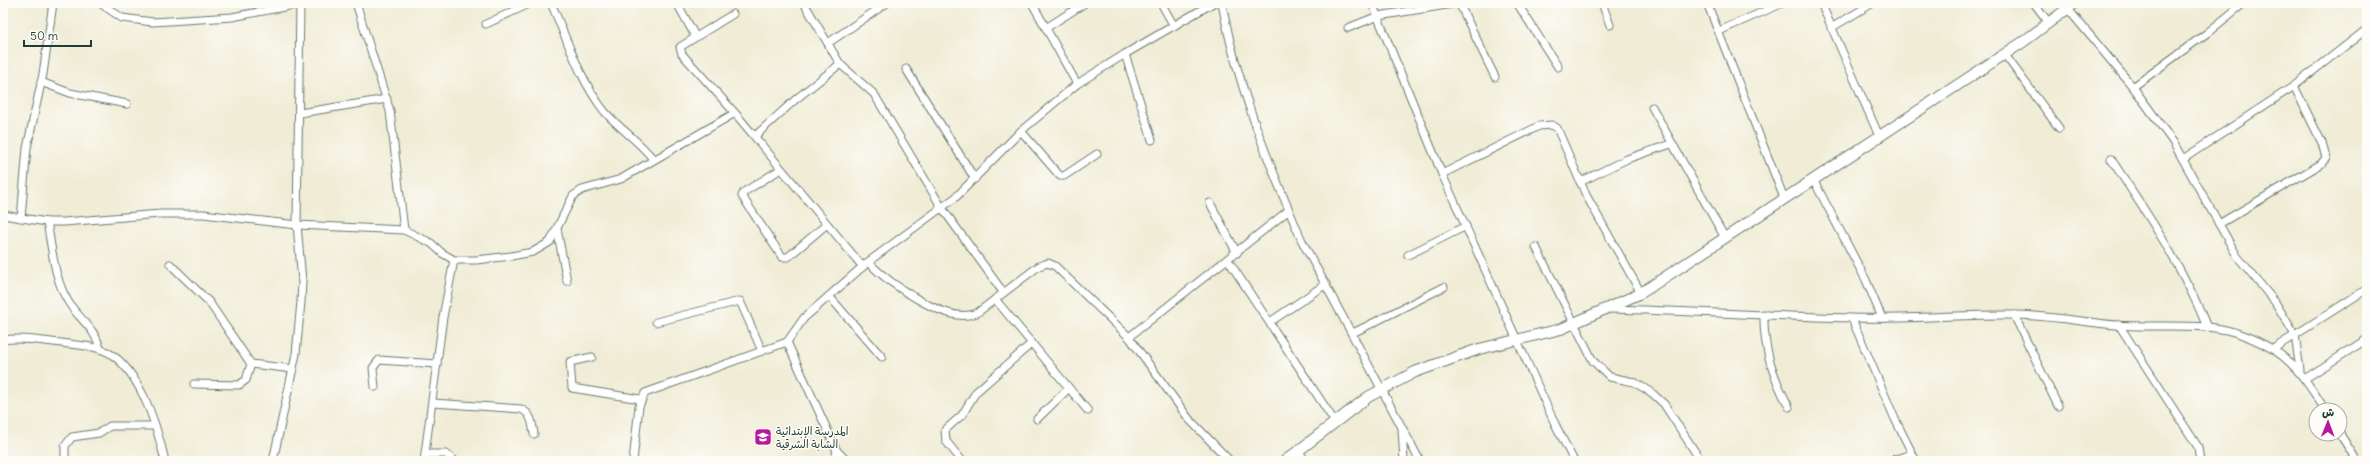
<svg xmlns="http://www.w3.org/2000/svg" width="2370" height="464" font-family="Delius,'Playpen Sans Arabic',sans-serif">
<rect width="100%" height="100%" fill="#fdfcf7"/>
<filter id="ink" filterUnits="userSpaceOnUse"><feTurbulence type="fractalNoise" baseFrequency=".025" numOctaves="2"/><feDisplacementMap in="SourceGraphic" scale="8" xChannelSelector="R" yChannelSelector="G"/><feConvolveMatrix kernelMatrix="1 2 1 2 8 2 1 2 1" color-interpolation-filters="sRGB"/></filter>
<filter id="wash" filterUnits="userSpaceOnUse"><feTurbulence type="fractalNoise" baseFrequency=".012" numOctaves="4" result="noise"/><feDisplacementMap in="SourceGraphic" scale="16" xChannelSelector="R" yChannelSelector="G"/><feGaussianBlur stdDeviation="0.9" result="paint"/><feColorMatrix in="noise" values="0 0 0 0 0 0 0 0 0 0 0 0 0 0 0 0 0 1.4 0 .05"/><feComposite in="paint" operator="in"/></filter>
<g filter="url(#wash)">
<rect width="100%" height="100%" fill="#f0ecd6"/>
</g>
<g filter="url(#ink)">
<g fill="none" stroke-linecap="round" stroke-linejoin="round">
<g stroke="#687a6d" stroke-width="9">
<g id="minor">
<path d="M 100,3 L 122,18 L 153,22 L 232,17 L 300,4"/>
<path d="M 356,3 L 390,111 L 404,230"/>
<path d="M 551,3 C 567,39 580,81 605,112 C 620,129 639,141 653,159"/>
<path d="M 677,3 L 695,36"/>
<path d="M 804,3 L 840,64 L 874,94 L 942,208 L 1003,292"/>
<path d="M 1032,3 L 1077,84"/>
<path d="M 1161,3 L 1174,26"/>
<path d="M 1222,3 C 1237,86 1269,164 1302,241 L 1420,461"/>
<path d="M 1372,3 L 1442,174 L 1555,424 L 1574,461"/>
<path d="M 1459,3 L 1495,77"/>
<path d="M 1517,3 L 1558,67"/>
<path d="M 1602,3 L 1610,25"/>
<path d="M 1707,3 L 1784,198"/>
<path d="M 1821,3 L 1879,136"/>
<path d="M 2034,3 L 2049,23"/>
<path d="M 2068,9 L 2133,87 L 2173,142 L 2237,256 L 2275,302 L 2295,335 L 2367,289"/>
<path d="M 733,14 L 680,47 L 682,54 L 735,113"/>
<path d="M 486,24 L 531,3"/>
<path d="M 1046,28 L 1085,3"/>
<path d="M 1348,28 L 1378,16 L 1459,3"/>
<path d="M 1831,28 L 1873,3"/>
<path d="M 1719,31 L 1783,3"/>
<path d="M 828,43 L 887,3"/>
<path d="M 1125,54 L 1152,140"/>
<path d="M 2005,55 L 2059,128"/>
<path d="M 906,69 L 975,179"/>
<path d="M 41,82 L 70,93 L 127,104"/>
<path d="M 2133,87 L 2207,33 L 2244,3"/>
<path d="M 1652,107 L 1725,238"/>
<path d="M 300,113 L 387,99"/>
<path d="M 1021,131 L 1060,176 L 1064,176 L 1097,154"/>
<path d="M 755,136 L 796,99 L 840,64"/>
<path d="M 2111,159 C 2147,213 2183,267 2207,327"/>
<path d="M 2183,159 L 2294,86 L 2367,29"/>
<path d="M 781,169 L 744,192 L 742,196 L 782,257 L 788,257 L 827,224"/>
<path d="M 1442,174 L 1539,126 L 1552,125 L 1557,128 L 1586,195 L 1641,293"/>
<path d="M 1813,179 L 1866,280 L 1882,318"/>
<path d="M 1580,182 L 1627,159 L 1671,144"/>
<path d="M 1210,203 L 1237,253"/>
<path d="M 3,215 L 47,222 L 64,222 L 160,214 L 203,214 L 297,225 L 404,230 L 431,243 L 442,253 L 454,260 L 476,260 L 511,256 L 533,252 L 550,242 L 573,196 L 582,190 L 621,179 L 735,113 L 863,267"/>
<path d="M 21,218 L 27,148 L 43,74 L 53,3"/>
<path d="M 47,222 C 52,248 54,280 69,303 C 79,319 96,329 100,349"/>
<path d="M 2219,224 L 2321,164 L 2326,158 L 2322,143 L 2294,86"/>
<path d="M 557,229 L 567,281"/>
<path d="M 1536,247 L 1593,361 L 1610,377 L 1634,382 L 1652,393 L 1664,404 L 1701,461"/>
<path d="M 1408,255 L 1466,226"/>
<path d="M 1228,260 L 1335,422"/>
<path d="M 868,262 C 889,283 948,326 977,313 L 1039,266 L 1048,263 L 1055,266 L 1129,337 L 1189,419 L 1230,461"/>
<path d="M 170,264 L 209,302 L 251,364 L 293,369"/>
<path d="M 829,296 L 882,357"/>
<path d="M 995,299 L 1088,411"/>
<path d="M 1609,309 C 1690,311 1770,316 1850,318 C 1904,320 1958,314 2012,315 C 2048,315 2082,322 2117,325 C 2152,328 2202,322 2234,332 C 2283,348 2299,367 2325,410"/>
<path d="M 1764,314 C 1763,348 1773,377 1789,407"/>
<path d="M 2014,315 L 2058,406"/>
<path d="M 1852,319 L 1895,419 L 1916,461"/>
<path d="M 656,322 L 740,301 L 762,351"/>
<path d="M 1270,322 L 1326,284"/>
<path d="M 2119,325 L 2198,447 L 2200,461"/>
<path d="M 1353,333 L 1444,287"/>
<path d="M 1129,337 L 1289,210"/>
<path d="M 3,340 C 22,337 41,341 61,343 C 73,345 88,345 100,349 C 138,361 157,426 165,461"/>
<path d="M 787,342 L 837,451 L 847,461"/>
<path d="M 2273,349 L 2295,335 L 2300,370"/>
<path d="M 592,357 L 570,362 L 572,388 L 640,399"/>
<path d="M 2306,378 L 2367,339"/>
<path d="M 194,384 L 239,385 L 246,380 L 251,364"/>
<path d="M 375,387 L 373,368 L 379,360 L 437,364"/>
<path d="M 433,403 L 521,409 C 532,414 532,423 534,434"/>
<path d="M 1037,419 L 1069,388"/>
<path d="M 1402,429 L 1404,461"/>
<path d="M 2340,434 L 2357,461"/>
<path d="M 1298,451 L 1306,461"/>
<path d="M 427,454 L 446,454 L 455,461"/>
<path d="M 65,461 L 65,446 L 72,437 L 99,433 L 110,426 L 155,426"/>
<path d="M 273,461 L 296,354 L 301,302 L 302,281 L 297,225 L 300,3"/>
<path d="M 424,461 L 443,317 L 454,260"/>
<path d="M 633,461 L 639,406 L 645,393 L 787,342 L 804,318 L 868,262 L 956,197 L 1021,131 L 1077,84 L 1125,54 L 1213,3"/>
<path d="M 834,461 L 837,451"/>
<path d="M 962,461 L 946,441 L 945,430 L 962,415 L 976,392 L 1032,343"/>
<path d="M 1889,461 L 1912,454"/>
</g>
</g>
<g stroke="#687a6d" stroke-width="12">
<path id="secondary" d="M 1285,461 L 1368,397 L 1415,372 L 1479,349 L 1561,329 L 1641,293 L 2023,42 L 2075,3"/>
</g>
<use href="#minor" stroke="#fff" stroke-width="7"/>
<use href="#secondary" stroke="#fff" stroke-width="10"/>
</g>
</g>
<defs>
<g id="school-square" transform="scale(0.9)"><rect x="-9" y="-9" width="18" height="18" rx="4" fill="#b5179e" stroke="#fdfcf7"/><path d="M0-5L7-2L0 1L-7-2ZM-4 1L0 2.5L4 1V4Q0 6-4 4Z" fill="#fff"/></g>
</defs>
<g fill-rule="evenodd">
<use href="#school-square" x="763" y="437"/>
</g>
<g text-anchor="middle" dominant-baseline="central" stroke-width="3" stroke-linejoin="round" paint-order="stroke">
<g font-size="11" fill="#1f3d34" stroke="#fdfcf7" text-anchor="start">
<text x="776" y="431">المدرسة الإبتدائية<tspan x="776" dy="13">الشابة الشرقية</tspan></text>
</g>
</g>
<rect width="2370" height="464" fill="none" stroke="#fdfcf7" stroke-width="16"/>
<g transform="translate(2328 422) rotate(1)"><circle r="19" fill="#fdfcf7" stroke="#a4b0a9"/>
<path d="M0-3L7 15L0 10L-7 15Z" fill="#b5179e"/>
<text y="-6" font-size="11" font-weight="bold" text-anchor="middle" fill="#1f3d34">ش</text>
</g>
<path d="M24 40v6h67v-6" fill="none" stroke="#1f3d34" stroke-width="2"/>
<text x="30" y="40" font-size="12" fill="#1f3d34" stroke="#fdfcf7" stroke-width="3" paint-order="stroke">50 m</text>
</svg>
